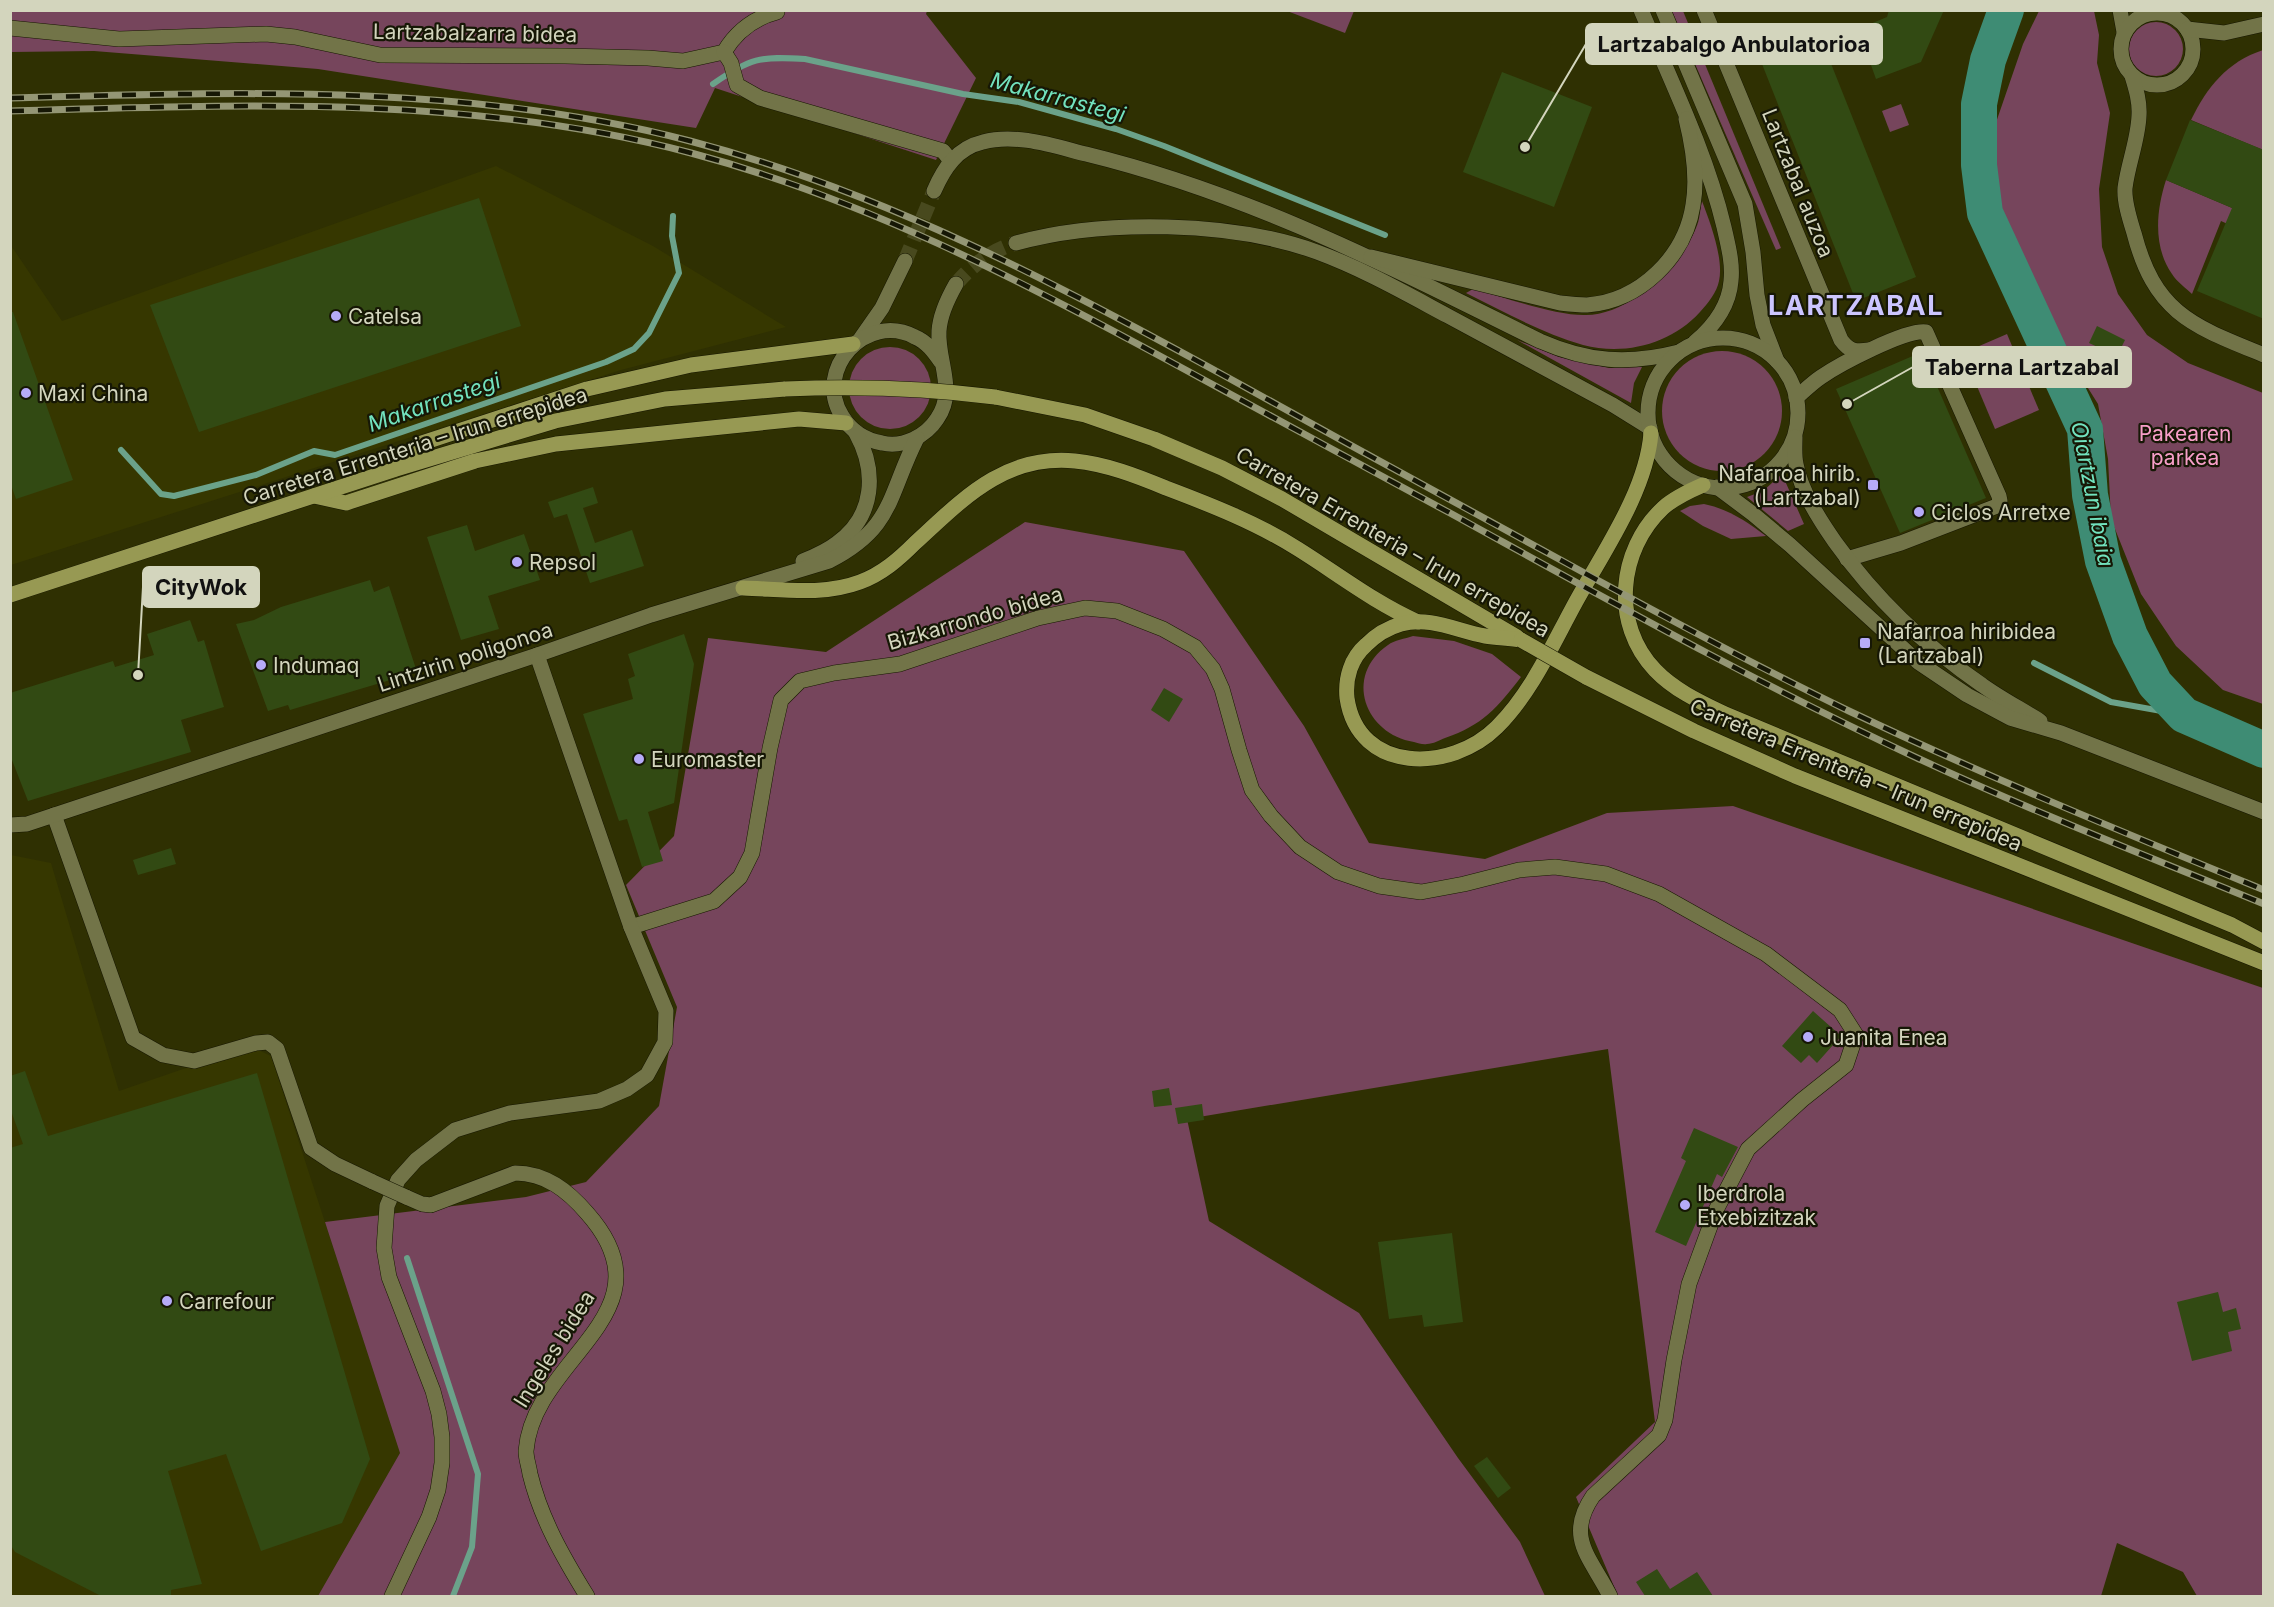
<svg xmlns="http://www.w3.org/2000/svg" width="2274" height="1607" font-family="Inter,sans-serif">
<rect width="100%" height="100%" fill="#2f3002"/>
<g fill="#363700">
<path d="M 496,166 L 653,246 L 786,327 L 621,370 L 11,565 L 10,244 L 62,321 Z"/>
<path d="M 11,855 L 51,863 L 119,1091 L 250,1046 L 271,1056 L 400,1453 L 318,1596 L 11,1596 Z"/>
</g>
<g fill="#76455c">
<path d="M 10,11 L 927,11 L 926,14 L 976,78 L 936,160 L 715,88 L 696,128 L 318,69 L 94,51 L 11,52 Z"/>
<path d="M 1287,11 L 1354,11 L 1345,33 Z"/>
<path d="M 1672,11 L 1683,11 L 1781,248 L 1776,250 Z"/>
<path d="M 2039,11 L 2094,11 L 2099,35 L 2097,63 L 2110,113 L 2099,189 L 2102,247 L 2118,294 L 2147,335 L 2188,363 L 2263,393 L 2263,704 L 2223,690 L 2176,646 L 2141,594 L 2111,519 L 2108,459 L 2098,404 L 2061,345 L 2035,294 L 2003,218 L 1991,137 L 2023,44 Z"/>
<circle cx="2156" cy="49" r="27"/>
<path d="M 2263,50 L 2263,150 L 2191,120 C 2207,87 2227,62 2263,50 Z"/>
<path d="M 1901,104 L 1909,125 L 1890,132 L 1882,111 Z"/>
<path d="M 2166,180 L 2263,221 L 2263,240 L 2221,221 L 2192,294 C 2186,288 2177,282 2172,274 C 2153,247 2156,211 2166,180 Z"/>
<path d="M 1702,201 C 1710,222 1724,259 1719,281 C 1717,292 1708,303 1700,312 C 1671,344 1625,356 1583,345 C 1542,333 1504,312 1466,293 L 1473,289 C 1504,297 1556,316 1586,315 C 1629,315 1680,267 1696,228 C 1700,220 1700,209 1702,201 Z"/>
<path d="M 2007,334 L 2039,410 L 1995,429 L 1963,353 Z"/>
<path d="M 1517,340 L 1559,357 L 1609,368 L 1642,367 L 1634,383 L 1631,403 Z"/>
<circle cx="890" cy="388" r="41"/>
<circle cx="1722" cy="411" r="60"/>
<path d="M 1782,474 L 1804,524 L 1788,531 L 1747,497 L 1763,491 Z"/>
<path d="M 1704,504 C 1728,509 1746,521 1766,536 L 1731,539 L 1703,526 L 1680,511 L 1690,506 Z"/>
<path d="M 1025,522 L 1184,551 L 1304,726 L 1369,843 L 1485,859 L 1607,813 L 1733,806 L 2263,988 L 2263,1596 L 2197,1596 L 2183,1572 L 2117,1543 L 2101,1596 L 1618,1596 L 1576,1497 L 1655,1422 L 1608,1049 L 1187,1119 L 1209,1221 L 1359,1313 L 1458,1458 L 1520,1542 L 1545,1596 L 318,1596 L 400,1453 L 325,1222 L 526,1197 L 586,1182 L 659,1106 L 677,1007 L 626,885 L 674,836 L 708,638 L 826,652 Z"/>
<path d="M 1413,636 L 1454,641 L 1492,654 L 1521,677 C 1497,708 1483,725 1445,738 C 1440,740 1433,744 1427,744 C 1423,745 1418,743 1414,742 C 1365,734 1343,676 1388,645 C 1394,640 1405,639 1413,636 Z"/>
</g>
<g fill="none" stroke-linecap="round" stroke-linejoin="round">
<g stroke="#6ba28a" stroke-width="6">
<path d="M 713,84 C 750,58 760,56 805,59 L 963,94 L 1019,102 L 1116,129 L 1164,146 L 1385,235"/>
<path d="M 121,450 L 161,494 L 174,496 L 256,475 L 314,451 L 335,455 L 606,362 L 634,349 L 649,333 L 679,273 L 672,236 L 673,216"/>
<path d="M 2034,663 L 2111,702 L 2184,715"/>
<path d="M 407,1258 L 478,1474 L 472,1547 L 453,1596"/>
</g>
<path stroke="#3e8c74" stroke-width="36" d="M 2006,10 L 1988,60 L 1979,104 L 1979,165 L 1985,213 L 2085,429 L 2090,495 L 2103,561 L 2130,636 L 2155,684 L 2184,715 L 2264,750"/>
</g>
<g fill="#324a13">
<path d="M 1889,10 L 1944,10 L 1921,62 L 1876,79 L 1858,29 L 1887,17 Z"/>
<path d="M 1822,41 L 1916,277 L 1856,301 L 1762,64 Z"/>
<path d="M 1502,72 L 1592,107 L 1554,207 L 1463,172 Z"/>
<path d="M 2190,120 L 2264,150 L 2264,319 L 2197,291 L 2232,208 L 2166,180 Z"/>
<path d="M 479,198 L 521,326 L 199,432 L 150,305 Z"/>
<path d="M 10,312 L 13,312 L 73,480 L 16,499 L 10,482 Z"/>
<path d="M 2097,326 L 2125,340 L 2117,356 L 2089,343 Z"/>
<path d="M 1922,352 L 1986,498 L 1900,533 L 1836,389 Z"/>
<path d="M 593,487 L 598,503 L 583,508 L 595,543 L 632,530 L 644,566 L 590,583 L 567,514 L 554,518 L 548,502 Z"/>
<path d="M 467,525 L 475,551 L 524,534 L 540,580 L 488,596 L 499,629 L 461,640 L 427,537 Z"/>
<path d="M 370,580 L 374,592 L 389,586 L 417,672 L 290,710 L 288,705 L 268,711 L 236,624 L 254,620 L 281,607 Z"/>
<path d="M 190,620 L 198,642 L 204,640 L 224,707 L 181,720 L 191,752 L 28,801 L 10,755 L 10,693 L 113,661 L 115,667 L 154,655 L 147,634 Z"/>
<path d="M 684,634 L 694,664 L 674,803 L 648,812 L 663,861 L 642,867 L 627,819 L 619,821 L 583,714 L 633,699 L 628,679 L 635,676 L 628,654 Z"/>
<path d="M 1164,688 L 1183,699 L 1169,722 L 1151,710 Z"/>
<path d="M 171,848 L 176,864 L 138,875 L 133,860 Z"/>
<path d="M 1813,1011 L 1841,1036 L 1817,1063 L 1809,1055 L 1801,1063 L 1782,1046 Z"/>
<path d="M 25,1071 L 48,1136 L 257,1073 L 370,1459 L 342,1523 L 261,1551 L 226,1454 L 168,1471 L 202,1584 L 171,1590 L 171,1596 L 101,1596 L 15,1552 L 10,1544 L 10,1148 L 23,1144 L 10,1108 L 10,1076 Z"/>
<path d="M 1169,1088 L 1172,1105 L 1154,1107 L 1152,1091 Z"/>
<path d="M 1202,1104 L 1204,1120 L 1178,1124 L 1175,1108 Z"/>
<path d="M 1694,1128 L 1738,1147 L 1722,1177 L 1717,1174 L 1686,1246 L 1655,1232 L 1686,1161 L 1681,1158 Z"/>
<path d="M 1452,1233 L 1463,1322 L 1424,1327 L 1422,1315 L 1389,1319 L 1378,1242 Z"/>
<path d="M 2218,1292 L 2223,1312 L 2236,1308 L 2241,1329 L 2228,1332 L 2232,1351 L 2192,1361 L 2177,1302 Z"/>
<path d="M 1487,1457 L 1511,1488 L 1498,1498 L 1474,1466 Z"/>
<path d="M 1657,1569 L 1670,1589 L 1697,1572 L 1713,1596 L 1645,1596 L 1636,1582 Z"/>
</g>
<g fill="none" stroke-linecap="round" stroke-linejoin="round">
<g stroke="#48491e" stroke-width="15" stroke-dasharray="15 8" stroke-linecap="butt">
<path d="M 905,261 L 934,191"/>
<path d="M 956,284 C 973,264 991,251 1016,243"/>
</g>
<g stroke="#171700" stroke-width="16">
<g id="street">
<path d="M 1704,10 L 1841,340 C 1849,351 1855,352 1869,350"/>
<path d="M 2120,10 L 2124,32"/>
<circle cx="2157" cy="49" r="36"/>
<path d="M 10,28 L 119,39 L 266,34 L 295,37 L 380,55 L 565,56 L 648,58 L 683,61 L 724,52 C 736,32 754,18 777,12"/>
<path d="M 2187,29 L 2224,33 L 2264,24"/>
<path d="M 724,52 L 731,63 L 737,85 L 760,98 L 943,151 L 951,161"/>
<path d="M 2132,76 C 2136,89 2140,102 2139,116 C 2138,140 2128,164 2125,188 C 2124,202 2130,220 2134,233 C 2155,314 2193,326 2264,355"/>
<path d="M 934,191 C 944,168 957,148 983,142 C 1016,133 1054,146 1086,154 C 1250,194 1390,267 1540,341 C 1588,362 1628,365 1679,352"/>
<path d="M 1016,243 C 1103,219 1232,221 1317,252 C 1363,269 1405,293 1448,316 C 1503,346 1558,375 1613,405 L 1650,428"/>
<path d="M 861,338 L 882,308 L 905,261"/>
<path d="M 941,362 C 934,352 927,342 915,337 C 866,311 813,370 842,416 C 851,431 865,440 882,443 C 903,448 926,436 937,419 C 957,391 937,361 939,331 C 940,314 948,298 956,284"/>
<path d="M 1796,398 C 1804,391 1812,383 1821,377 C 1840,364 1906,329 1926,332 L 1999,496 L 2000,501 L 1997,506 L 1901,543 L 1847,559"/>
<path d="M 803,561 C 815,556 827,551 837,543 C 875,516 877,471 856,433"/>
<path d="M 54,815 L 133,1038 L 163,1055 L 194,1061 L 256,1043 L 268,1042 L 277,1049 L 311,1148 L 335,1164 L 373,1182"/>
<path d="M 10,825 L 27,824 L 537,655 L 651,615 L 829,561 C 894,528 888,495 917,438"/>
<path d="M 631,927 L 714,901 L 740,877 L 752,853 L 770,748 L 781,700 L 800,681 L 834,673 L 900,664 L 1038,618 L 1085,608 L 1117,611 L 1163,629 L 1195,647 L 1213,669 L 1222,689 L 1239,750 L 1252,790 L 1271,816 L 1300,847 L 1338,872 L 1379,886 L 1421,892 L 1464,884 L 1519,870 L 1555,867 L 1606,874 L 1659,894 L 1766,954 L 1840,1010 L 1856,1035 L 1846,1065 L 1802,1100 L 1748,1149 L 1716,1210 L 1689,1284 L 1674,1360 L 1665,1420 L 1659,1435 L 1593,1496 C 1564,1538 1592,1559 1610,1596"/>
<path d="M 406,1197 L 422,1204 L 431,1205 L 515,1173 C 546,1173 568,1191 587,1213 C 676,1313 533,1357 526,1451 C 526,1459 529,1466 530,1474 C 541,1519 563,1557 587,1596"/>
<path d="M 392,1596 L 429,1517 L 438,1490 L 442,1463 L 442,1437 L 439,1414 L 433,1391 L 389,1277 L 384,1248 L 387,1206 L 398,1180 L 416,1160 L 455,1130 L 510,1113 L 599,1101 L 627,1089 L 647,1075 L 665,1042 L 666,1011 L 631,927 L 537,655"/>
</g>
</g>
<g stroke="#171700" stroke-width="16">
<g id="secondary">
<path d="M 1641,10 C 1671,81 1706,152 1724,227 C 1728,245 1733,263 1731,281 C 1729,307 1714,326 1695,342"/>
<path d="M 1663,10 L 1745,204 L 1753,252 L 1757,295 L 1763,325 L 1777,361"/>
<path d="M 1371,257 L 1560,303 C 1569,304 1578,305 1587,305 C 1640,301 1685,257 1693,205 C 1698,176 1693,147 1686,119"/>
<circle cx="1723" cy="413" r="75"/>
<path d="M 1795,437 C 1795,445 1794,455 1796,464 C 1801,491 1819,519 1835,542 C 1875,598 1925,646 1982,685 C 2000,698 2021,709 2040,721"/>
<path d="M 1717,487 L 1753,514 L 1790,545 L 1918,662 L 1967,695 L 2010,718 L 2061,733 L 2264,812"/>
</g>
</g>
<g stroke="#171700" stroke-width="16">
<g id="primary">
<path d="M 995,397 L 1085,415 L 1154,439 L 1222,468 L 1282,499 L 1517,637"/>
<path d="M 397,468 L 419,444 L 587,389 L 691,365 L 853,344"/>
<path d="M 1703,485 C 1689,491 1674,498 1663,508 C 1618,550 1611,624 1655,670 C 1674,690 1700,702 1725,714 L 2232,925 L 2264,942"/>
<path d="M 314,496 L 346,503 L 475,461 L 556,444 L 799,419 L 846,423"/>
<path d="M 743,588 C 781,589 823,596 860,582 C 882,574 899,559 915,543 C 962,500 1004,454 1075,461 C 1106,464 1137,476 1166,488 C 1211,505 1257,523 1298,549 C 1338,574 1375,603 1418,622"/>
<path d="M 10,595 L 396,469 L 555,421 L 665,399 L 785,389"/>
<path d="M 1521,640 C 1509,638 1497,638 1485,636 C 1457,631 1430,616 1401,624 C 1387,628 1376,635 1366,645 C 1351,658 1345,678 1347,698 C 1358,774 1451,773 1497,727 C 1530,694 1550,650 1572,609 C 1600,556 1646,494 1651,433"/>
<path d="M 1586,677 L 1694,731 L 1795,776 L 2264,963"/>
</g>
</g>
<use href="#street" stroke="#727448" stroke-width="15"/>
<use href="#secondary" stroke="#727448" stroke-width="15"/>
<use href="#primary" stroke="#979953" stroke-width="15"/>
<g stroke="#949675" stroke-width="7">
<g id="rail">
<path d="M 10,98 C 237,92 469,83 690,141 C 881,191 1053,282 1225,376 C 1339,439 1454,502 1568,564 C 1661,615 1754,665 1849,711 C 1985,776 2125,833 2264,890"/>
<path d="M 10,111 C 237,105 469,94 691,153 C 861,198 1016,278 1171,362 C 1264,412 1357,463 1450,513 C 1603,597 1756,683 1915,757 C 2029,810 2147,856 2264,904"/>
</g>
</g>
<use href="#rail" stroke="#161705" stroke-width="4.5" stroke-dasharray="14" stroke-linecap="butt"/>
<g stroke="#171700" stroke-width="16" stroke-linecap="butt">
<path id="street-bridge" d="M 373,1182 L 406,1197"/>
</g>
<g stroke="#171700" stroke-width="16" stroke-linecap="butt">
<g id="primary-bridge">
<path d="M 785,389 C 856,386 925,388 995,397"/>
<path d="M 1521,640 L 1586,677"/>
</g>
</g>
<use href="#street-bridge" stroke="#727448" stroke-width="15"/>
<use href="#primary-bridge" stroke="#979953" stroke-width="15"/>
</g>
<g fill="#b6abf8" stroke="#161705" stroke-width="2">
<circle cx="336" cy="316" r="6"/>
<circle cx="26" cy="393" r="6"/>
<rect x="1867" y="479" width="12" height="12" rx="3"/>
<circle cx="1919" cy="512" r="6"/>
<circle cx="517" cy="562" r="6"/>
<rect x="1859" y="637" width="12" height="12" rx="3"/>
<circle cx="261" cy="665" r="6"/>
<circle cx="639" cy="759" r="6"/>
<circle cx="1808" cy="1037" r="6"/>
<circle cx="1685" cy="1205" r="6"/>
<circle cx="167" cy="1301" r="6"/>
</g>
<g text-anchor="middle" dominant-baseline="central" stroke-width="4.5" stroke-linejoin="round" paint-order="stroke">
<g font-size="21" fill="#d3d5bd" stroke="#161705">
<text transform="translate(475 33) rotate(1)">Lartzabalzarra bidea</text>
<text transform="translate(1798 183) rotate(68)">Lartzabal auzoa</text>
<text transform="translate(415 446) rotate(-17)">Carretera Errenteria – Irun errepidea</text>
<text transform="translate(1393 542) rotate(30)">Carretera Errenteria – Irun errepidea</text>
<text transform="translate(975 618) rotate(-16)">Bizkarrondo bidea</text>
<text transform="translate(465 657) rotate(-18)">Lintzirin poligonoa</text>
<text transform="translate(1856 775) rotate(23)">Carretera Errenteria – Irun errepidea</text>
<text transform="translate(554 1349) rotate(-58)">Ingeles bidea</text>
</g>
<g font-size="21" fill="#d3d5bd" stroke="#161705" text-anchor="start">
<text x="348" y="316">Catelsa</text>
<text x="38" y="393">Maxi China</text>
<text x="1861" y="473" text-anchor="end">Nafarroa hirib.<tspan x="1861" dy="24">(Lartzabal)</tspan></text>
<text x="1931" y="512">Ciclos Arretxe</text>
<text x="529" y="562">Repsol</text>
<text x="1877" y="631">Nafarroa hiribidea<tspan x="1877" dy="24">(Lartzabal)</tspan></text>
<text x="273" y="665">Indumaq</text>
<text x="651" y="759">Euromaster</text>
<text x="1820" y="1037">Juanita Enea</text>
<text x="1697" y="1193">Iberdrola<tspan x="1697" dy="24">Etxebizitzak</tspan></text>
<text x="179" y="1301">Carrefour</text>
</g>
<g font-size="21" fill="#f79ec8" stroke="#161705">
<text x="2185" y="433">Pakearen<tspan x="2185" dy="24">parkea</tspan></text>
</g>
<g font-size="22" font-style="italic" fill="#72e2be" stroke="#161705">
<text transform="translate(1058 97) rotate(15)">Makarrastegi</text>
<text transform="translate(434 402) rotate(-19)">Makarrastegi</text>
<text transform="translate(2093 494) rotate(79)">Oiartzun ibaia</text>
</g>
<g font-size="27" font-weight="bold" letter-spacing="1.5" fill="#ccc5ff" stroke="#161705">
<text x="1856" y="305">LARTZABAL</text>
</g>
</g>
<path fill="none" stroke="#d3d5bd" stroke-width="2" d="M1525 147L1586 44M1847 404L1913 367M138 675L143 587"/>
<g fill="#d3d5bd" stroke="#161705" stroke-width="2">
<circle cx="1525" cy="147" r="6"/>
<circle cx="1847" cy="404" r="6"/>
<circle cx="138" cy="675" r="6"/>
</g>
<g fill="#d3d5bd" stroke="#d3d5bd" stroke-width="2">
<rect x="1586" y="24" width="296" height="40" rx="6"/>
<rect x="1913" y="347" width="218" height="40" rx="6"/>
<rect x="143" y="567" width="116" height="40" rx="6"/>
</g>
<g font-size="22" text-anchor="middle" font-weight="bold" fill="#111">
<text x="1734" y="52">Lartzabalgo Anbulatorioa</text>
<text x="2022" y="375">Taberna Lartzabal</text>
<text x="201" y="595">CityWok</text>
</g>
<rect width="2274" height="1607" fill="none" stroke="#d3d5bd" stroke-width="24"/>
</svg>
